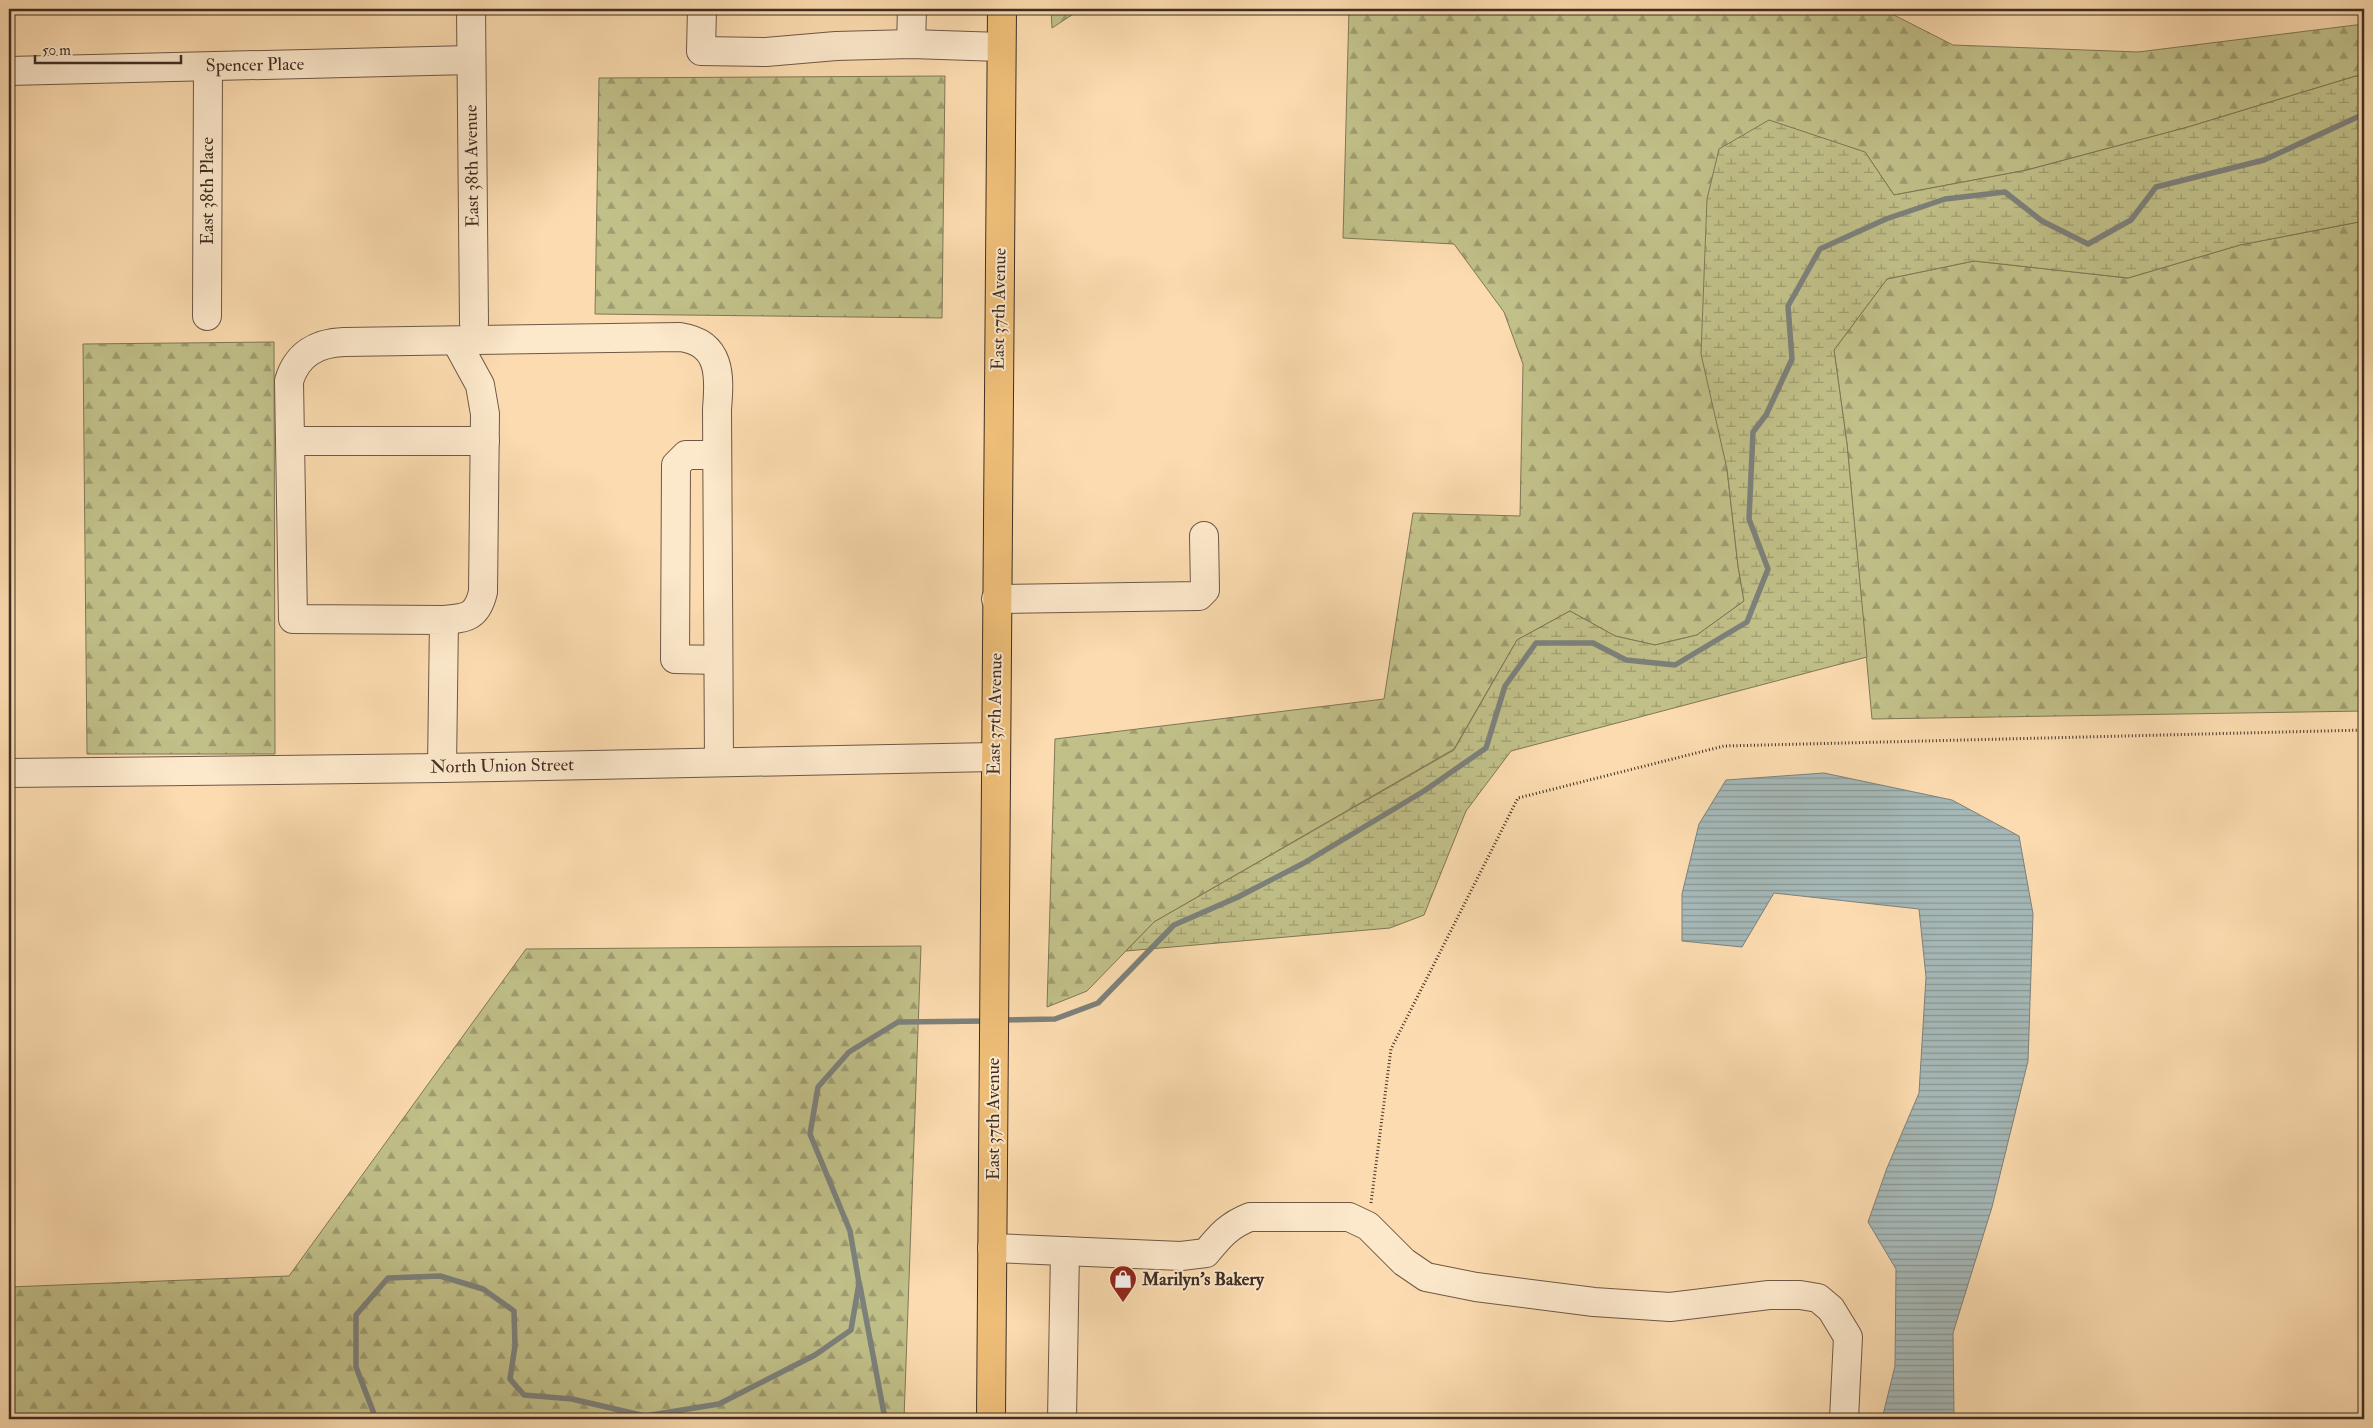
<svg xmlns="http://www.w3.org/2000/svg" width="2373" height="1428" font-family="'IM FELL Double Pica',serif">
<defs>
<pattern id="forest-firs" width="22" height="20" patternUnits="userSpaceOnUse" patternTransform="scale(1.25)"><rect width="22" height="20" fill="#c1c089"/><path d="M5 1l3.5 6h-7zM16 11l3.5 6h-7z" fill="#9e9c70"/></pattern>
<pattern id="wetland-marsh" width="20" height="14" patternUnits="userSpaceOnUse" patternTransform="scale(1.25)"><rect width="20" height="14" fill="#c1c089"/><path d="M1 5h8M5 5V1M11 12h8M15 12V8" fill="none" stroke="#9e9c70"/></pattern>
<pattern id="water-rules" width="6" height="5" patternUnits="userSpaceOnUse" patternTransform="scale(1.25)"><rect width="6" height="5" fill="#a5b8b7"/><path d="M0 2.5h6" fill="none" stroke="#889694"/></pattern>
</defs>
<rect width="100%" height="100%" fill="#fbdbaf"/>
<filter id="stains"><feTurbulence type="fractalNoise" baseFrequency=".004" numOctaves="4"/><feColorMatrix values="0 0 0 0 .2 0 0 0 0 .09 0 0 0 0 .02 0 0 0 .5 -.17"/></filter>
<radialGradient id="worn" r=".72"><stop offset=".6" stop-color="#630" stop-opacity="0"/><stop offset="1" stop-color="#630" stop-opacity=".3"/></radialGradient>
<g fill="url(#forest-firs)" stroke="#807756">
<path d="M 1051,9 L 1081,9 L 1052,28 Z"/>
<path d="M 1349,9 L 1887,9 L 1888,12 L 1953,45 L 2138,52 L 2364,24 L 2364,77 L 2356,76 L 2188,127 L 2027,170 L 1894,195 L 1865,152 L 1727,469 L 1738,566 L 1744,601 L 1697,635 L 1655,645 L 1615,636 L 1570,611 L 1517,640 L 1454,749 L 1154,922 L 1087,991 L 1047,1007 L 1055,739 L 1384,699 L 1413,513 L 1520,516 L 1523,364 L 1504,312 L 1454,244 L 1343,238 Z"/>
<path d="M 945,76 L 942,318 L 595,314 L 599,78 Z"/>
<path d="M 2364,221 L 2364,711 L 1872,719 L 1847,444 L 1834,350 L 1887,279 L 1974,261 L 2128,278 L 2240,245 Z"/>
<path d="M 274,342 L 275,754 L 87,754 L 83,344 Z"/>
<path d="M 921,946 L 904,1419 L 9,1419 L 9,1287 L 289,1276 L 526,949 Z"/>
</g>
<path fill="url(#wetland-marsh)" stroke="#807756" d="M 2356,76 L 2364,77 L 2364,221 L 2240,245 L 2128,278 L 1974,261 L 1887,279 L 1834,350 L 1847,444 L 1867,657 L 1511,751 L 1466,811 L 1424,915 L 1390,928 L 1126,951 L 1154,922 L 1454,750 L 1517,640 L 1570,611 L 1615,636 L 1655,645 L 1697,635 L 1744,601 L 1738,566 L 1727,469 L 1701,354 L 1707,199 L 1719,149 L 1769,120 L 1865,152 L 1894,195 L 2027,170 L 2188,127 Z"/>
<path fill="url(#water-rules)" stroke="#7c817c" d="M 1824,773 L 1952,800 L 2019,836 L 2033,914 L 2028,1061 L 1992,1207 L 1953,1333 L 1954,1419 L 1882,1419 L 1895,1366 L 1896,1269 L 1868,1222 L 1887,1168 L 1919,1093 L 1926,977 L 1919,909 L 1774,893 L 1742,947 L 1682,941 L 1682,894 L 1699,824 L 1726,780 Z"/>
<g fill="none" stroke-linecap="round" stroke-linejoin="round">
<g stroke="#7c817c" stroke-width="5.5">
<path d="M 1002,1020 L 1055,1019 L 1098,1003 L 1174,925 L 1238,897 L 1304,863 L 1424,791 L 1486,748 L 1505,686 L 1536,643 L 1593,643 L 1626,660 L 1675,665 L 1747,622 L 1768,569 L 1749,519 L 1753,432 L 1766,415 L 1792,359 L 1788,306 L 1820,249 L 1886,219 L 1945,199 L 2005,192 L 2042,221 L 2088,244 L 2131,220 L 2156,187 L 2264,160 L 2364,114"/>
<path d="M 860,1286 L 885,1419"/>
<path d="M 376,1419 L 356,1367 L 356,1315 L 388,1278 L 440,1276 L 483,1289 L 514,1311 L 515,1346 L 510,1379 L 524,1395 L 572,1399 L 645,1416 L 719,1404 L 815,1355 L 851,1330 L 859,1283 L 850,1231 L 810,1134 L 818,1087 L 849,1052 L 898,1022 L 987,1021"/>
</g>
<g stroke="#6e5946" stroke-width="30">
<g id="minor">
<path d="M 471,9 L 474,323"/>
<path d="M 702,9 L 701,51 L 766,52 L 836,46 L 911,44 L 1001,47"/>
<path d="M 911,44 L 912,9"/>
<path d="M 9,71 L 471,60"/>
<path d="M 207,316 L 208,67"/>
<path d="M 290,441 L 485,441"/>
<path d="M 717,455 L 686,455 L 676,465 L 675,659 L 718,660"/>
<path d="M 996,599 L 1199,596 L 1205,590 L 1204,536"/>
<path d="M 444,620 C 467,618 477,617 483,592 L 485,414 L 480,385 L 456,341"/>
<path d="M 442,768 L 444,620 L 293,619 L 289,381 C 297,354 317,343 344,342 L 680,337 C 721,343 720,375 717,409 L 719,762"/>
<path d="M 9,773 L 442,768 L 994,757"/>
<path d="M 992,1248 L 1181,1256 L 1206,1253 C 1220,1236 1229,1225 1250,1217 L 1349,1217 L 1368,1226 L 1404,1262 L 1426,1277 L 1476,1287 L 1594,1302 L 1670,1307 L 1769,1295 L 1800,1295 L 1818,1298 L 1831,1309 L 1848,1337 L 1844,1419"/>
<path d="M 1062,1419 L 1065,1251"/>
</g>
</g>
<g stroke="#3f2e23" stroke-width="30">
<path id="major" d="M 991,1419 L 1002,9"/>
</g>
<path stroke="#3f2e23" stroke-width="3" stroke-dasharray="1 2.5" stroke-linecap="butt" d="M 1371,1203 L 1391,1049 L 1518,798 L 1724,746 L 2364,730"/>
<use href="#minor" stroke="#fce8cb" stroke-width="28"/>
<use href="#major" stroke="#eebe78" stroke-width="28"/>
</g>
<defs>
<g id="shop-pin" transform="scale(1.4375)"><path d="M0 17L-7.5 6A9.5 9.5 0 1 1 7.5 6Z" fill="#8f2418" stroke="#fce8cb"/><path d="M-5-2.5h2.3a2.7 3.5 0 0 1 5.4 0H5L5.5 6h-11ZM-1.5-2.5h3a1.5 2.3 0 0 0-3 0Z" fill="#fff"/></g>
</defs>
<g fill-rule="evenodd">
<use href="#shop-pin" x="1123" y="1279"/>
</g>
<g text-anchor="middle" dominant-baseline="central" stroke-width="4" stroke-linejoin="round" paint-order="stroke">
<g font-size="18" fill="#3f2e23" stroke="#fce8cb">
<text transform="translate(255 65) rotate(-1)">Spencer Place</text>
<text transform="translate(472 166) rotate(-91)">East 38th Avenue</text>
<text transform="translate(207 191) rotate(-90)">East 38th Place</text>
<text transform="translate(999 309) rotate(-89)">East 37th Avenue</text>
<text transform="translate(995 714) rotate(-89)">East 37th Avenue</text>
<text transform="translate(502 766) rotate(-1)">North Union Street</text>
<text transform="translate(993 1119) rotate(-90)">East 37th Avenue</text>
</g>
<g font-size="18" font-weight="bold" fill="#3f2e23" stroke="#fce8cb" text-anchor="start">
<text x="1142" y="1279">Marilyn's Bakery</text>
</g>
</g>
<rect width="2373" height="1428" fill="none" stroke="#fbdbaf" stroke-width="30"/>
<rect x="10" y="10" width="2353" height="1408" fill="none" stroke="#3f2e23" stroke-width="2.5"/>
<rect x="15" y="15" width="2343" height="1398" fill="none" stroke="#3f2e23"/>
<path d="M35 55v8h146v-8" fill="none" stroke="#3f2e23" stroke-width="2.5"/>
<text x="42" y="55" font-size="15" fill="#3f2e23" stroke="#fce8cb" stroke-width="4" paint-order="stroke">50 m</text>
<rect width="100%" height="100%" filter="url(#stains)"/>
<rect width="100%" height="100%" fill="url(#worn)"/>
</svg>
